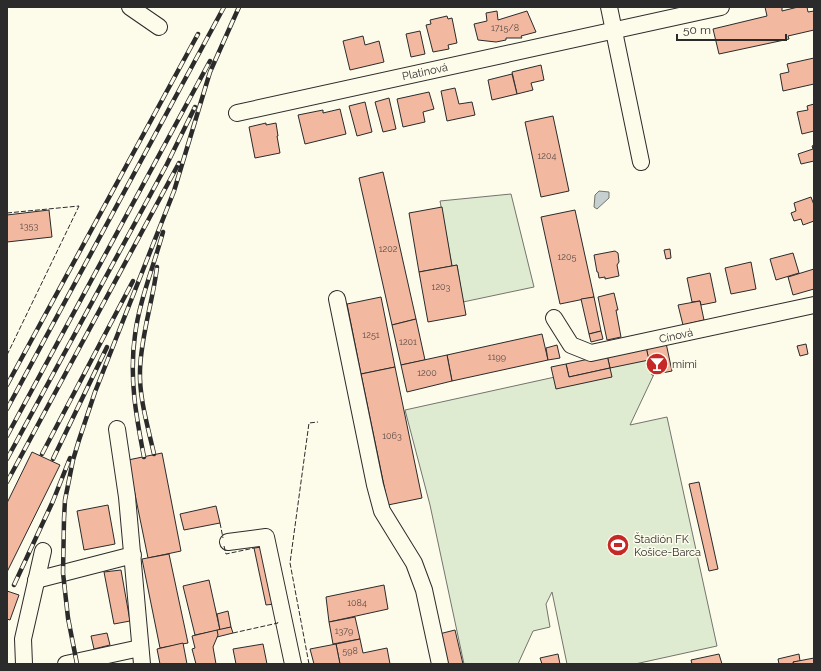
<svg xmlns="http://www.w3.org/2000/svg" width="821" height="671" font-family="Raleway,sans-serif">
<rect width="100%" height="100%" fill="#fdfbea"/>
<g fill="#deebd1" stroke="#74746e">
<path d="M 511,194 L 534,287 L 463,302 L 457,265 L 452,266 L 440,201 Z"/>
<path d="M 664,353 L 630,425 L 667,417 L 717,646 L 635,664 L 567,664 L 552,592 L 546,604 L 550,627 L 533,631 L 518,664 L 464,664 L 430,505 L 405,410 Z"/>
</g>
<path fill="#c7d0d0" stroke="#74746e" d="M 599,191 L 609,192 L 609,198 L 597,209 L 594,207 L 595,195 Z"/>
<g fill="#f2b8a0" stroke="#2b2b2b">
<path d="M 765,7 L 782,7 L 782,11 L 798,7 L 807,7 L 808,12 L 814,11 L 814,30 L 788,36 L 789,39 L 719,54 L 713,29 L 767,16 Z"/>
<path d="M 497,11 L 498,20 L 527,11 L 536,32 L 521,36 L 522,38 L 506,38 L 506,40 L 496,42 L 478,40 L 474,24 L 487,21 L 486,13 Z"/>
<path d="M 447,16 L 448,19 L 452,18 L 457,43 L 448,45 L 449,49 L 433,52 L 426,25 L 431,24 L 430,20 Z"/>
<path d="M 420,31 L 425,54 L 411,57 L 406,34 Z"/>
<path d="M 363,36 L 365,45 L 379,41 L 384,62 L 350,70 L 343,41 Z"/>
<path d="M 814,58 L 814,84 L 783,91 L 780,74 L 789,72 L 787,64 Z"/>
<path d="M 541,65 L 544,80 L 531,83 L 533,90 L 517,94 L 512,72 Z"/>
<path d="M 512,74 L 517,94 L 492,100 L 488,80 Z"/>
<path d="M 455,88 L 459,104 L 472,102 L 475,115 L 447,121 L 441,91 Z"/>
<path d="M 429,92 L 434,109 L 423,112 L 425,122 L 403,127 L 397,99 Z"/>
<path d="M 389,98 L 396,129 L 383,132 L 375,102 Z"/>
<path d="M 365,102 L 372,132 L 357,136 L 349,106 Z"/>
<path d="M 814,104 L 814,131 L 802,134 L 797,112 L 808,110 L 807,106 Z"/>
<path d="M 340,109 L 346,134 L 305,144 L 298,115 L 323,110 L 323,113 Z"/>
<path d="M 553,116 L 569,191 L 541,197 L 525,122 Z"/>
<path d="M 266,123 L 266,125 L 276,123 L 278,136 L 277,136 L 280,153 L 255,158 L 249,127 Z"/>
<path d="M 814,145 L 814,161 L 801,164 L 798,154 L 813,149 L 812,146 Z"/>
<path d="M 383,172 L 416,319 L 392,325 L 359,178 Z"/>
<path d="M 811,197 L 814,205 L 814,221 L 803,225 L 801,219 L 794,221 L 791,213 L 796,211 L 794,203 Z"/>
<path d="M 442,207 L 452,266 L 419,272 L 409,213 Z"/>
<path d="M 49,210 L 52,237 L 7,242 L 7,215 Z"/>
<path d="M 575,210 L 594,297 L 560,304 L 541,217 Z"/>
<path d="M 670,249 L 671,258 L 666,259 L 664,250 Z"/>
<path d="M 615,251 L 618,253 L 619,262 L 617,265 L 619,276 L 605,279 L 605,277 L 599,278 L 598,272 L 597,272 L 594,255 Z"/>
<path d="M 793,253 L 799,273 L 776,280 L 770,259 Z"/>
<path d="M 751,262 L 756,289 L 731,294 L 725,268 Z"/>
<path d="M 457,265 L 466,315 L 428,322 L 419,272 Z"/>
<path d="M 814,269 L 814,289 L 793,295 L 788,277 Z"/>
<path d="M 710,273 L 716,302 L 701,305 L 700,301 L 692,302 L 687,278 Z"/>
<path d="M 614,293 L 618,310 L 616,310 L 621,337 L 607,340 L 598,297 Z"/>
<path d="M 381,297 L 395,367 L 361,374 L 347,304 Z"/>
<path d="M 594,297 L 601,331 L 589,334 L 581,299 Z"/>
<path d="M 700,301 L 704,320 L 683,325 L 678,305 Z"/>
<path d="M 416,319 L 425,360 L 401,365 L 392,325 Z"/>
<path d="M 601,331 L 603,339 L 591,342 L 589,334 Z"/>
<path d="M 542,334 L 548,360 L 452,381 L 447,355 Z"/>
<path d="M 666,343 L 672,371 L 652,375 L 646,347 Z"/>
<path d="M 806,344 L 808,354 L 800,356 L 797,346 Z"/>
<path d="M 557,345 L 560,358 L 548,360 L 546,348 Z"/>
<path d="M 646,347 L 649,360 L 610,368 L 607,355 Z"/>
<path d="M 447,355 L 452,381 L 407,392 L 401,365 Z"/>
<path d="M 607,355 L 610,368 L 569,377 L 566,364 Z"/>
<path d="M 566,364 L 569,377 L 610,368 L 612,377 L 556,389 L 551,367 Z"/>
<path d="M 395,367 L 422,498 L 388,505 L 361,374 Z"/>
<path d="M 32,452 L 60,465 L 7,572 L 7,503 Z"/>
<path d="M 162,453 L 181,551 L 148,558 L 128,460 Z"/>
<path d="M 699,482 L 718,569 L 709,571 L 689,484 Z"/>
<path d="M 108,505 L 115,544 L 84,550 L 77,511 Z"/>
<path d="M 216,506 L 220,523 L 184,530 L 180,514 Z"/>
<path d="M 262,547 L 274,604 L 266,605 L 254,548 Z"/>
<path d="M 169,554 L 188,643 L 160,648 L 142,559 Z"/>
<path d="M 121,570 L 130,621 L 114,624 L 104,572 Z"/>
<path d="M 209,580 L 220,630 L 195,635 L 183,586 Z"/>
<path d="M 384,585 L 388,609 L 329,622 L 326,597 Z"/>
<path d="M 7,591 L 19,595 L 10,620 L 7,619 Z"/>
<path d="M 228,611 L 231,627 L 220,630 L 217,614 Z"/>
<path d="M 355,617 L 360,639 L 333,644 L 329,622 Z"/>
<path d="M 231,627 L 233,633 L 217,637 L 217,630 Z"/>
<path d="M 217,630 L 218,635 L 213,647 L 216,664 L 196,664 L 192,649 L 195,648 L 192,636 Z"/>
<path d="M 455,630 L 463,664 L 447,664 L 439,634 Z"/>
<path d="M 107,633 L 110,645 L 94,649 L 91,636 Z"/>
<path d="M 360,639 L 363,653 L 387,648 L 390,664 L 340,664 L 336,644 Z"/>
<path d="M 183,643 L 187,664 L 160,664 L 157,649 Z"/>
<path d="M 263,644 L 267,664 L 236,664 L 233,649 Z"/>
<path d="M 336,644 L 340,664 L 314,664 L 310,649 Z"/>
<path d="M 558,654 L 560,664 L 542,664 L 540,658 Z"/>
<path d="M 719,654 L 722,664 L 692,664 L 691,660 Z"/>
<path d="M 799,654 L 800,661 L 793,662 L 794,664 L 779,664 L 778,659 Z"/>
<path d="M 814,658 L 814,664 L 794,664 L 793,662 Z"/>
</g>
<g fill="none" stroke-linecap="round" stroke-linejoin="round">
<g stroke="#2b2b2b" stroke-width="18">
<g id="minor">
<path d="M 130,7 L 159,27"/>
<path d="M 609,7 L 641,162"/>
<path d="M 237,113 L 721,7"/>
<path d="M 337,299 L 375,485 L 382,511 L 414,563 L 424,590 L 440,664"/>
<path d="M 554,318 L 571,345 L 591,353 L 814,305"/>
<path d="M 117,429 L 127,497 L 142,664"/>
<path d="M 228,542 L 266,537 L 293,664"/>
<path d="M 36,580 L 133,555"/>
<path d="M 24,664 L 23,639 L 43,551"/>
<path d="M 66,664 L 140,648"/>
</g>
</g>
<use href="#minor" stroke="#fdfbea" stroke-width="16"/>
<g stroke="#2b2b2b" stroke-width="4.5">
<g id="rail">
<path d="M 7,385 L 198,34"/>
<path d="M 7,409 L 224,7"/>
<path d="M 7,436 L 210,61"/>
<path d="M 42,454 L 133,281"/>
<path d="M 154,454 C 148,427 139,398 140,370 C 141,335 153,301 157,267"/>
<path d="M 144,457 C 136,416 129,377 135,335 C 139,302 154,265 163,232"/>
<path d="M 7,459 L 167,164 L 195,107"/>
<path d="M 53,459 L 107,347"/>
<path d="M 7,482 L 179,163"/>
<path d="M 14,585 L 53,501 L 70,458"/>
<path d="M 77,664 L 68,618 L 63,573 L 64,519 L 65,500 L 73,460 L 79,440 L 95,392 L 174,191 L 210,72 L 239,7"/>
</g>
</g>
<use href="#rail" stroke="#fdfbea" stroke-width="3" stroke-dasharray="9" stroke-linecap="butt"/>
<g stroke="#2b2b2b" stroke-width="1" stroke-dasharray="5 2" stroke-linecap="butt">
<path d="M 7,213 L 79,206"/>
<path d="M 7,355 L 79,206"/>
<path d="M 220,523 L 223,538"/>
<path d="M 224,546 L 226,554 L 254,548"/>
<path d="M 233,633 L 278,623 L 277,621"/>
<path d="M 309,664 L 290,563 L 309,423 L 318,422"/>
</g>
</g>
<defs>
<g id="bar-disc" transform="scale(1.15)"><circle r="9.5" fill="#c62828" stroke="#fdfbea"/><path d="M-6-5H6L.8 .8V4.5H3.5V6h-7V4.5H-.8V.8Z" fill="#fff"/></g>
<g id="stadium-disc" transform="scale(1.15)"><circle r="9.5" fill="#c62828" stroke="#fdfbea"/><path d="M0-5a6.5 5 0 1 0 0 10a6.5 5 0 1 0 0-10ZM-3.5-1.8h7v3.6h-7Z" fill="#fff"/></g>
</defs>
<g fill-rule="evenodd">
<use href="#bar-disc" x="657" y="364"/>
<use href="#stadium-disc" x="618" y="545"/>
</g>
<g text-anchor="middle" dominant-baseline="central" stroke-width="3" stroke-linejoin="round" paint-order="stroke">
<g font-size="9" fill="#5d4e48">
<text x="505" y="28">1715/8</text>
<text x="547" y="156">1204</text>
<text x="29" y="226">1353</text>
<text x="388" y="249">1202</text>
<text x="567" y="257">1205</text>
<text x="441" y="287">1203</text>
<text x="371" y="335">1251</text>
<text x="408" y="342">1201</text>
<text x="497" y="357">1199</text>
<text x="427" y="373">1200</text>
<text x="392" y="436">1063</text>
<text x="357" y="603">1084</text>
<text x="344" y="631">1379</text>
<text x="350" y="651">598</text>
</g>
<g font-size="11" fill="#2b2b2b" stroke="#fdfbea">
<text transform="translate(425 72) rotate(-12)">Platinová</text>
<text transform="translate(676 336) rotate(-12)">Cínová</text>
</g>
<g font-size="11" fill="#2b2b2b" stroke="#fdfbea" text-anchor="start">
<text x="672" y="364">mimi</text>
<text x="634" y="539">Štadión FK<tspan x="634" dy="13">Košice-Barca</tspan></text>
</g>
</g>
<rect width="821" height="671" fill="none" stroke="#2b2b2b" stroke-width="16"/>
<path d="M677 34v6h109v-6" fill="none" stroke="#2b2b2b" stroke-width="2"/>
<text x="683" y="34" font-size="12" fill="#2b2b2b" stroke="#fdfbea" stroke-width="3" paint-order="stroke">50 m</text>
</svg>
